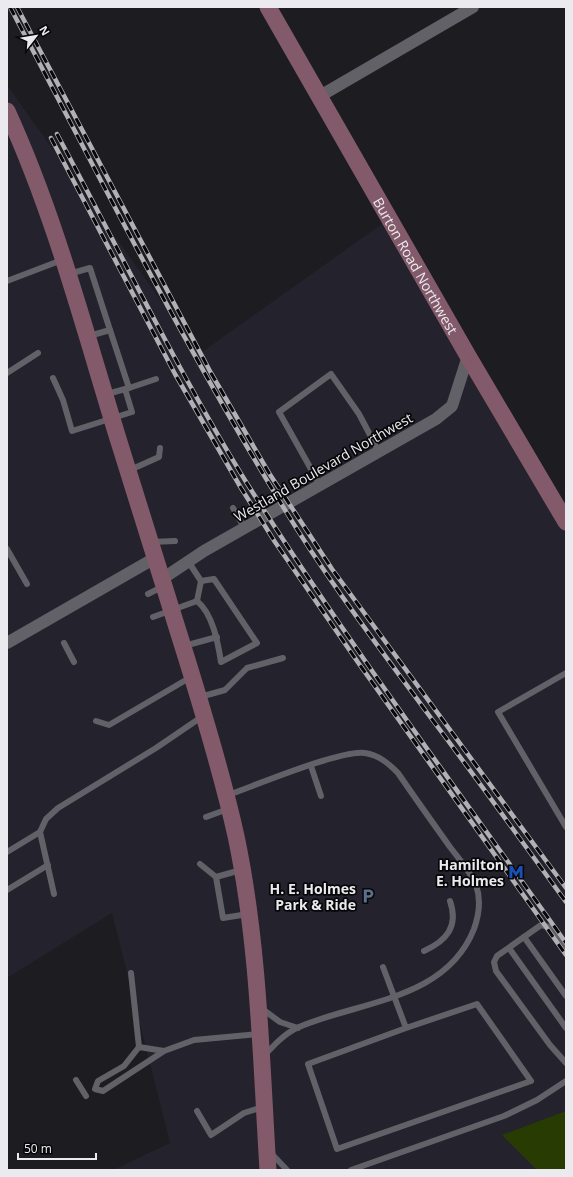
<svg xmlns="http://www.w3.org/2000/svg" width="573" height="1177" font-family="'Open Sans',sans-serif">
<rect width="100%" height="100%" fill="#1c1c21"/>
<path fill="#23222d" d="M 7,85 L 199,354 L 386,221 L 566,518 L 566,1170 L 115,1170 L 115,1169 L 170,1143 L 112,913 L 7,978 Z"/>
<path fill="#283b03" d="M 566,1111 L 566,1170 L 537,1170 L 502,1135 Z"/>
<g fill="none" stroke-linecap="round" stroke-linejoin="round">
<g stroke="#616167" stroke-width="6">
<path d="M 69,274 L 90,268 L 110,330 L 89,336"/>
<path d="M 7,281 L 62,260"/>
<path d="M 7,373 L 38,353"/>
<path d="M 53,378 L 63,400 L 72,431 L 132,412 L 125,389"/>
<path d="M 129,388 L 156,379"/>
<path d="M 107,394 L 129,388 L 110,330"/>
<path d="M 130,470 L 159,457 L 160,448"/>
<path d="M 320,485 L 279,412 L 331,374 L 359,414 L 379,452"/>
<path d="M 233,508 L 245,529"/>
<path d="M 151,542 L 175,541"/>
<path d="M 7,549 L 27,584"/>
<path d="M 188,561 L 201,581 L 197,601"/>
<path d="M 148,594 L 162,587"/>
<path d="M 197,601 C 213,614 218,643 221,662 L 257,643 L 214,579 L 201,581"/>
<path d="M 153,617 L 197,601"/>
<path d="M 64,643 L 74,662"/>
<path d="M 184,646 L 217,637"/>
<path d="M 566,673 L 498,712 L 566,827"/>
<path d="M 200,697 L 225,690 L 247,668 L 283,658"/>
<path d="M 96,721 L 109,725 L 191,677"/>
<path d="M 311,766 L 321,796"/>
<path d="M 228,795 C 254,786 342,749 365,753 C 379,755 389,764 398,773 C 415,798 433,823 450,847 C 459,859 470,871 476,885 C 481,899 479,915 474,929 C 446,1000 360,1001 299,1027 C 285,1033 274,1045 264,1056"/>
<path d="M 206,817 L 228,809"/>
<path d="M 7,852 L 40,832"/>
<path d="M 200,864 L 216,877 L 223,918 L 248,914"/>
<path d="M 216,877 L 241,870"/>
<path d="M 7,890 L 48,865"/>
<path d="M 54,894 L 40,832 L 46,819 L 58,808 L 156,748 L 203,716"/>
<path d="M 524,937 L 566,996"/>
<path d="M 509,948 L 566,1028"/>
<path d="M 424,951 C 446,941 459,927 450,901"/>
<path d="M 566,952 L 549,927 L 541,925 L 497,956 L 494,962 L 496,971 L 550,1045 L 566,1063"/>
<path d="M 383,967 L 406,1028 L 477,1004 L 531,1081 L 337,1149 L 308,1064 L 406,1028"/>
<path d="M 131,973 L 139,1047"/>
<path d="M 261,1008 L 280,1022 L 298,1028"/>
<path d="M 164,1051 L 139,1047 L 124,1066 L 98,1081 L 95,1089 L 103,1091 L 164,1051 L 194,1040 L 259,1034"/>
<path d="M 76,1080 L 86,1096"/>
<path d="M 197,1111 L 211,1135 L 244,1113 L 263,1107"/>
<path d="M 270,1152 L 287,1170"/>
<path d="M 351,1170 L 504,1116 L 537,1100 L 566,1081"/>
</g>
<g stroke="#616167" stroke-width="12">
<path d="M 320,96 L 473,7"/>
<path d="M 162,579 L 204,551 L 436,419 L 452,406 L 468,356"/>
<path d="M 7,643 L 155,558"/>
</g>
<g stroke="#835a69" stroke-width="17">
<path id="s1" d="M 268,7 L 468,356 L 566,522"/>
<path d="M 7,111 C 56,218 85,332 120,445 C 141,513 163,581 184,650 C 203,711 222,773 236,836 C 259,945 261,1059 268,1170"/>
</g>
<g stroke="#b1b0b5" stroke-width="4.5">
<g id="rail">
<path d="M 10,7 C 98,174 183,344 282,505 C 326,578 378,646 428,714 C 475,776 520,839 566,902"/>
<path d="M 17,7 L 211,373 L 269,473 L 332,569 L 566,888"/>
<path d="M 57,134 C 120,251 178,372 248,485 C 347,642 459,792 566,943"/>
<path d="M 51,138 L 175,374 L 241,488 L 275,542 L 357,661 L 566,955"/>
</g>
</g>
<use href="#rail" stroke="#070709" stroke-width="3" stroke-dasharray="9" stroke-linecap="butt"/>
</g>
<defs>
<g id="metro-bare" transform="scale(1.2)"><path d="M-5.5 5V-5H-3L0 0L3-5H5.5V5H3V-.5L0 4L-3-.5V5Z" fill="#1a4fb4" stroke="#070709" stroke-width="2.5" paint-order="stroke"/></g>
<g id="parking-bare" transform="scale(1.2)"><path d="M-3.5-5.5H1a3.5 3.5 0 0 1 0 7H-1V5.5H-3.5ZM-1-3.4V-.6H.8a1.4 1.4 0 0 0 0-2.8Z" fill="#5c6f8a" stroke="#070709" stroke-width="2.5" paint-order="stroke"/></g>
</defs>
<g fill-rule="evenodd">
<use href="#metro-bare" x="516" y="872"/>
<use href="#parking-bare" x="368" y="896"/>
</g>
<g text-anchor="middle" dominant-baseline="central" stroke-width="3.5" stroke-linejoin="round" paint-order="stroke">
<g font-size="14" fill="#ebeaee" stroke="#070709">
<text stroke="none"><textPath href="#s1" startOffset="298">Burton Road Northwest</textPath></text>
<text transform="translate(323 467) rotate(-30)">Westland Boulevard Northwest</text>
</g>
<g font-size="14" font-weight="bold" fill="#ebeaee" stroke="#070709" text-anchor="end">
<text x="504" y="864">Hamilton<tspan x="504" dy="16">E. Holmes</tspan></text>
<text x="356" y="888">H. E. Holmes<tspan x="356" dy="16">Park &amp; Ride</tspan></text>
</g>
</g>
<rect width="573" height="1177" fill="none" stroke="#ebeaee" stroke-width="16"/>
<g transform="translate(36 36) rotate(59)" stroke="#070709" stroke-width="3" paint-order="stroke">
<path d="M0-3L7 15L0 10L-7 15Z" fill="#ebeaee"/>
<text y="-6" font-size="11" font-weight="bold" text-anchor="middle" fill="#ebeaee">N</text>
</g>
<path d="M18 1153v6h78v-6" fill="none" stroke="#ebeaee" stroke-width="2"/>
<text x="24" y="1153" font-size="12" fill="#ebeaee" stroke="#070709" stroke-width="3" paint-order="stroke">50 m</text>
</svg>
